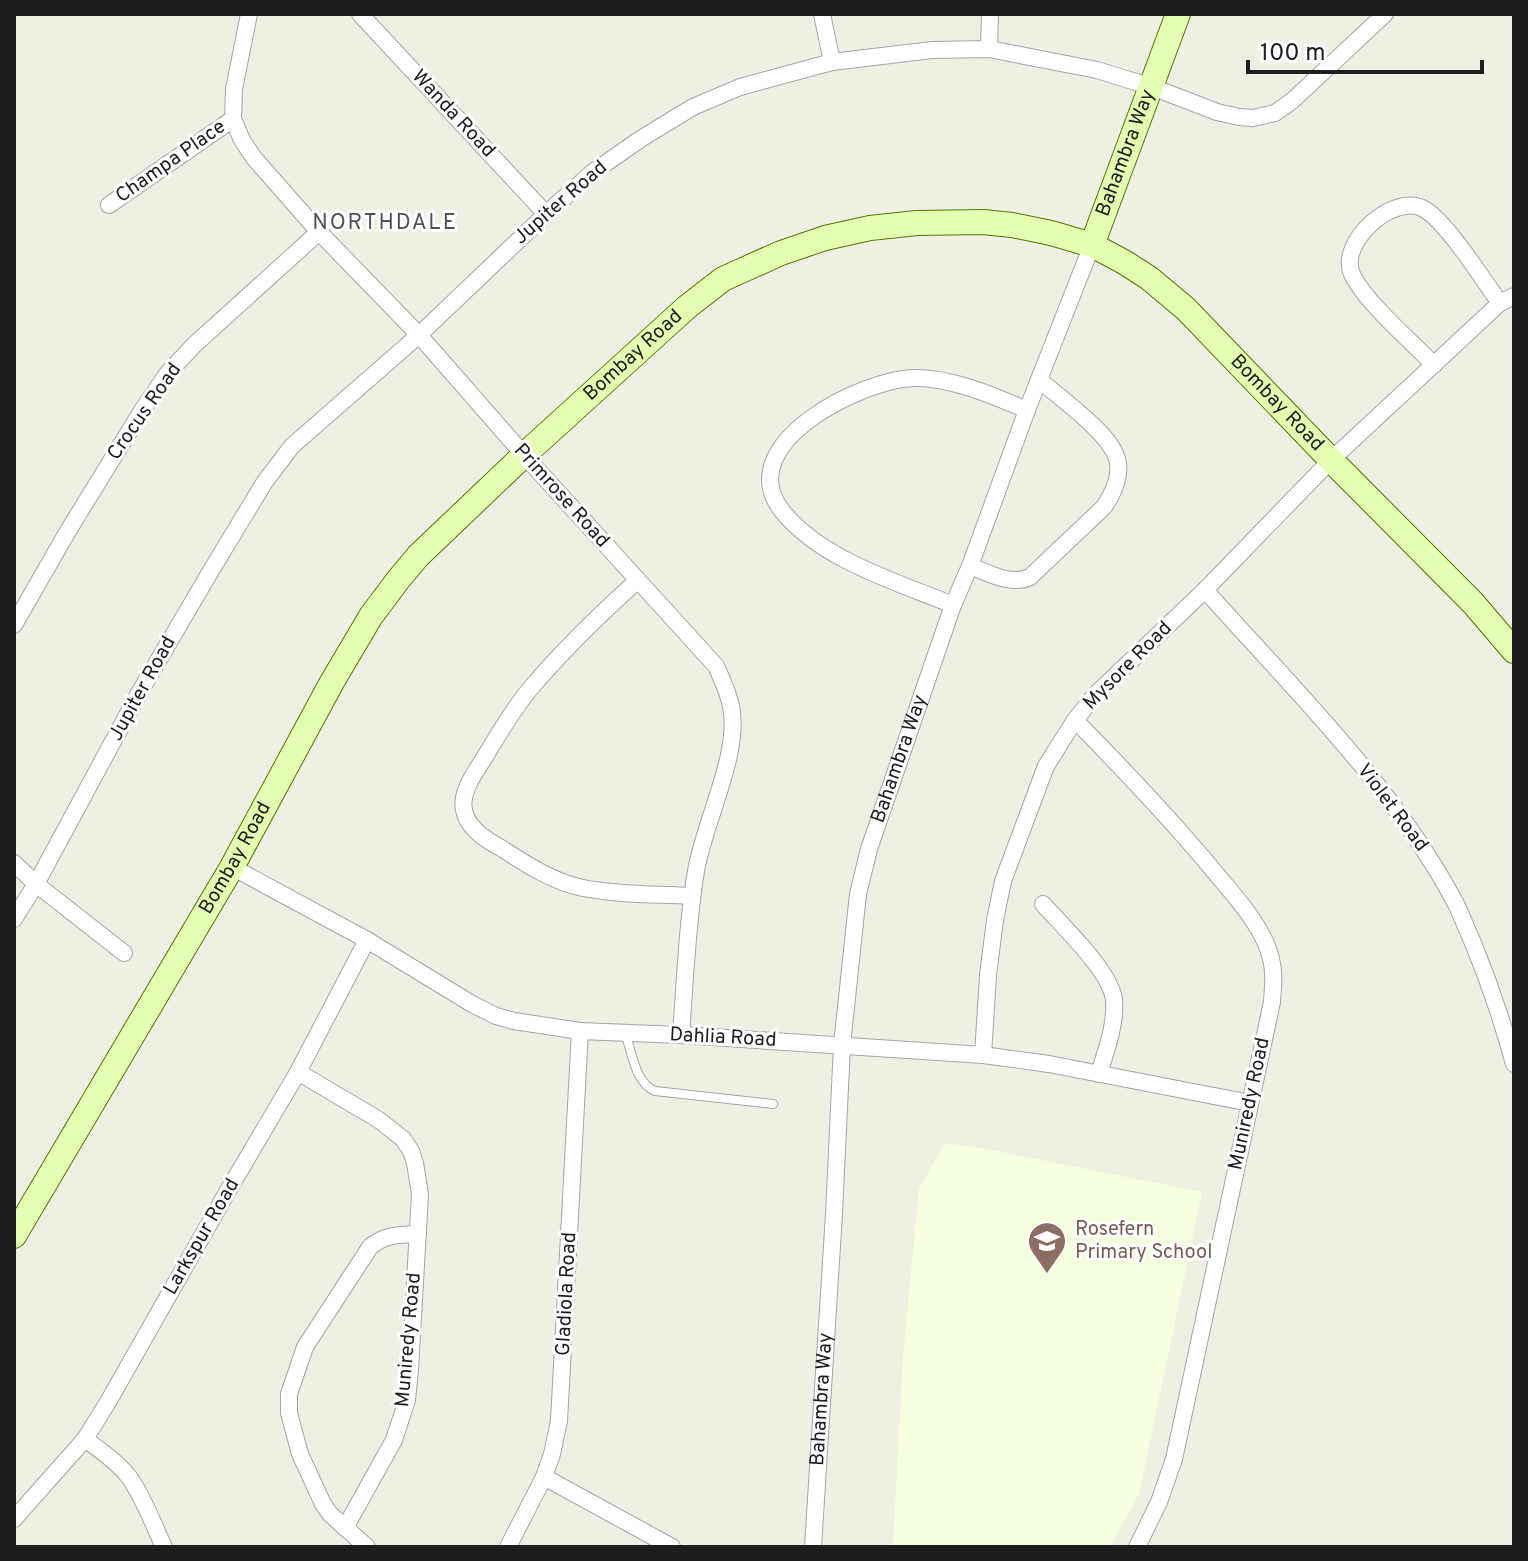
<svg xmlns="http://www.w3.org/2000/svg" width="1528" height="1561" font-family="Overpass,sans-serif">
<rect width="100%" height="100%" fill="#f0efe3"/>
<path fill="#f5ffdd" d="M 945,1143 L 991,1150 L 1202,1192 L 1139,1494 L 1110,1547 L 893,1547 L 903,1358 L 919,1189 Z"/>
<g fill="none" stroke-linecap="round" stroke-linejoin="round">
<g stroke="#a5a5a5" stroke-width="10">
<path id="lane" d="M 625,1033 C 632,1052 635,1083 655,1091 L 773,1104"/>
</g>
<g stroke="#a5a5a5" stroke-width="18">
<g id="street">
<path d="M 249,14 L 234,89 L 233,119 L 242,140 L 254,158 L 319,232 L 419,335 L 524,455 L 716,666 C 722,679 728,692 731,706 C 741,753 704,822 696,871 C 687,925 685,981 681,1035"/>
<path d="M 360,14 L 546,214"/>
<path d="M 822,14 L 832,62"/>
<path d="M 989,49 L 990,14"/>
<path d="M 109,205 L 233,119"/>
<path d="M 1434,365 C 1411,341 1365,302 1352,274 C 1338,243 1393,192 1424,209 C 1447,222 1483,280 1500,303"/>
<path d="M 970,566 C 988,573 1011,586 1030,577 L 1104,507 C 1130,468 1119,449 1087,420 C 1072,406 1055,393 1039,380"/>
<path d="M 637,581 C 599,615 563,650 530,689 C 513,709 500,732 486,755 C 477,770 460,791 464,810 C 467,828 486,840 501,848 C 526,864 553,882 583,888 C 617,895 657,894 692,896"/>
<path d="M 1205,590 C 1294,690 1393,785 1456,904 C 1462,916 1467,930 1473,943 C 1489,982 1503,1023 1514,1064"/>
<path d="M 953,605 C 897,582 822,560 783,512 C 728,445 863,378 916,378 C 953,378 994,396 1027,410"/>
<path d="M 14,625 L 68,531 L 143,409 L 167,374 L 194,345 L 319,232"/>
<path d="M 1075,720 C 1125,771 1173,821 1218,876 C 1238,900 1264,928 1271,959 C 1275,973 1273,987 1272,1002 L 1174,1459 L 1159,1502 L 1137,1547"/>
<path d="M 14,863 L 36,884 L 124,953"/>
<path d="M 232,867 L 367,940 L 472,1004 L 496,1016 L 514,1021 L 580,1031 L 681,1035 L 983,1055 L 1049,1064 L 1250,1103"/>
<path d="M 1043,904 C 1062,926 1111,971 1114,1000 C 1116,1025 1106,1050 1099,1074"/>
<path d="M 14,919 L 36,884 L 138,695 L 212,569 L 264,483 L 292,446 L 419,335 L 546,214 L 593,172 L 642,138 L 693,107 L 740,87 L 832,62 L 932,50 L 989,49 L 1097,70 L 1152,87 L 1217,112 L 1239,117 L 1253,118 L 1275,113 L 1292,101 L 1385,14"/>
<path d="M 983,1055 L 988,975 L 995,920 L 1003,881 L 1046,766 L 1075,720 L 1095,695 L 1205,590 L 1331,460 L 1500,303 L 1514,296"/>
<path d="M 298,1072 L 379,1120 L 403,1139 L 411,1151 L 415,1163 L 420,1194 L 410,1370 L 407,1400 L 394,1440 L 345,1528"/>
<path d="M 85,1439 C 100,1450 117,1462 129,1477 C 144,1498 153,1524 164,1547"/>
<path d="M 544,1477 L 672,1547"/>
<path d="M 14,1519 L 85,1439 L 108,1402 L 229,1189 L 298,1072 L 367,940"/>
<path d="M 367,1547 L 330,1514 L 323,1504 L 300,1454 L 289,1413 L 289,1394 L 305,1347 L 370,1247 C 386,1234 398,1235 418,1234"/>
<path d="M 508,1547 L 544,1477 L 552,1454 L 559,1421 L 580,1031"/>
<path id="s1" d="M 813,1547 L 834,1214 L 842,1045 L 858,894 L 869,849 L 953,605 L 970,566 L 1027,410 L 1092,245"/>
</g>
</g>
<g stroke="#4a7a00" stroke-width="26">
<g id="secondary">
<path id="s2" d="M 1092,245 L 1178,14"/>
<path id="s3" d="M 14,1236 L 232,867 L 332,682 L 371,616 L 398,580 L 418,556 L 524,455 L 687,307 L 723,279 L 781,253 L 825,238 L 870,228 L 917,223 L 983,222 L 1012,225 L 1051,233 L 1092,245 L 1124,262 L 1149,278 L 1186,309 L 1331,460 L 1473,603 L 1514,651"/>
</g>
</g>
<use href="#lane" stroke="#fff" stroke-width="8"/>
<use href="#street" stroke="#fff" stroke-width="16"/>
<use href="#secondary" stroke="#e5ffb2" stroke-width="24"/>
</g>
<defs>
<g id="school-pin" transform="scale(2)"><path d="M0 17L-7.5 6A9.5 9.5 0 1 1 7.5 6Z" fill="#8d6e63" stroke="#fff"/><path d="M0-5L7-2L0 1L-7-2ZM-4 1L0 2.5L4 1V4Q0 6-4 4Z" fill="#fff"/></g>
</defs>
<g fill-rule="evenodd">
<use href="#school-pin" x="1047" y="1241"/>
</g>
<g text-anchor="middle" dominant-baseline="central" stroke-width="6" stroke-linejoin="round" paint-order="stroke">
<g font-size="20" fill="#1e1e1e" stroke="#fff">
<text transform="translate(453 114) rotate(47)">Wanda Road</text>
<text stroke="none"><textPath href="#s2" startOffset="98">Bahambra Way</textPath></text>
<text transform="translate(171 162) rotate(-35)">Champa Place</text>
<text transform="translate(561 203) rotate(-41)">Jupiter Road</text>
<text stroke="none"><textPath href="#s3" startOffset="1086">Bombay Road</textPath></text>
<text stroke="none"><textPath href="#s3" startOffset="1830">Bombay Road</textPath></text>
<text transform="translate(145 412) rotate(-55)">Crocus Road</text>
<text transform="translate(561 496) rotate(48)">Primrose Road</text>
<text transform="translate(1128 666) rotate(-45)">Mysore Road</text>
<text transform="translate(143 689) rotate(-61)">Jupiter Road</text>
<text stroke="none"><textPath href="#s1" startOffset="796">Bahambra Way</textPath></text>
<text transform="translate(1392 808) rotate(53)">Violet Road</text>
<text stroke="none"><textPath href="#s3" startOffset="438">Bombay Road</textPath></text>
<text transform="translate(723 1038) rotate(3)">Dahlia Road</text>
<text transform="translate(1250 1104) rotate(-78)">Muniredy Road</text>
<text transform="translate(202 1237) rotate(-60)">Larkspur Road</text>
<text transform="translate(567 1294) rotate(-87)">Gladiola Road</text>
<text transform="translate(409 1340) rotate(-85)">Muniredy Road</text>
<text stroke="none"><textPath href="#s1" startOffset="148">Bahambra Way</textPath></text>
</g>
<g font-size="20" fill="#785e54" stroke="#fff" text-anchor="start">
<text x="1075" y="1230">Rosefern<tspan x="1075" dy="23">Primary School</tspan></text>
</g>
<g font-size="22" letter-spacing="2" fill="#515151" stroke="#fff">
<text x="385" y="223">NORTHDALE</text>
</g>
</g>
<rect width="1528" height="1561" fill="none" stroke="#1e1e1e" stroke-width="32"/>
<path d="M1248 60v12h234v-12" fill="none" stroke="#1e1e1e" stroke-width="4"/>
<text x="1260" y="60" font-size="24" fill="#1e1e1e" stroke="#ffffff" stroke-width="6" paint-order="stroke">100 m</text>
</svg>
